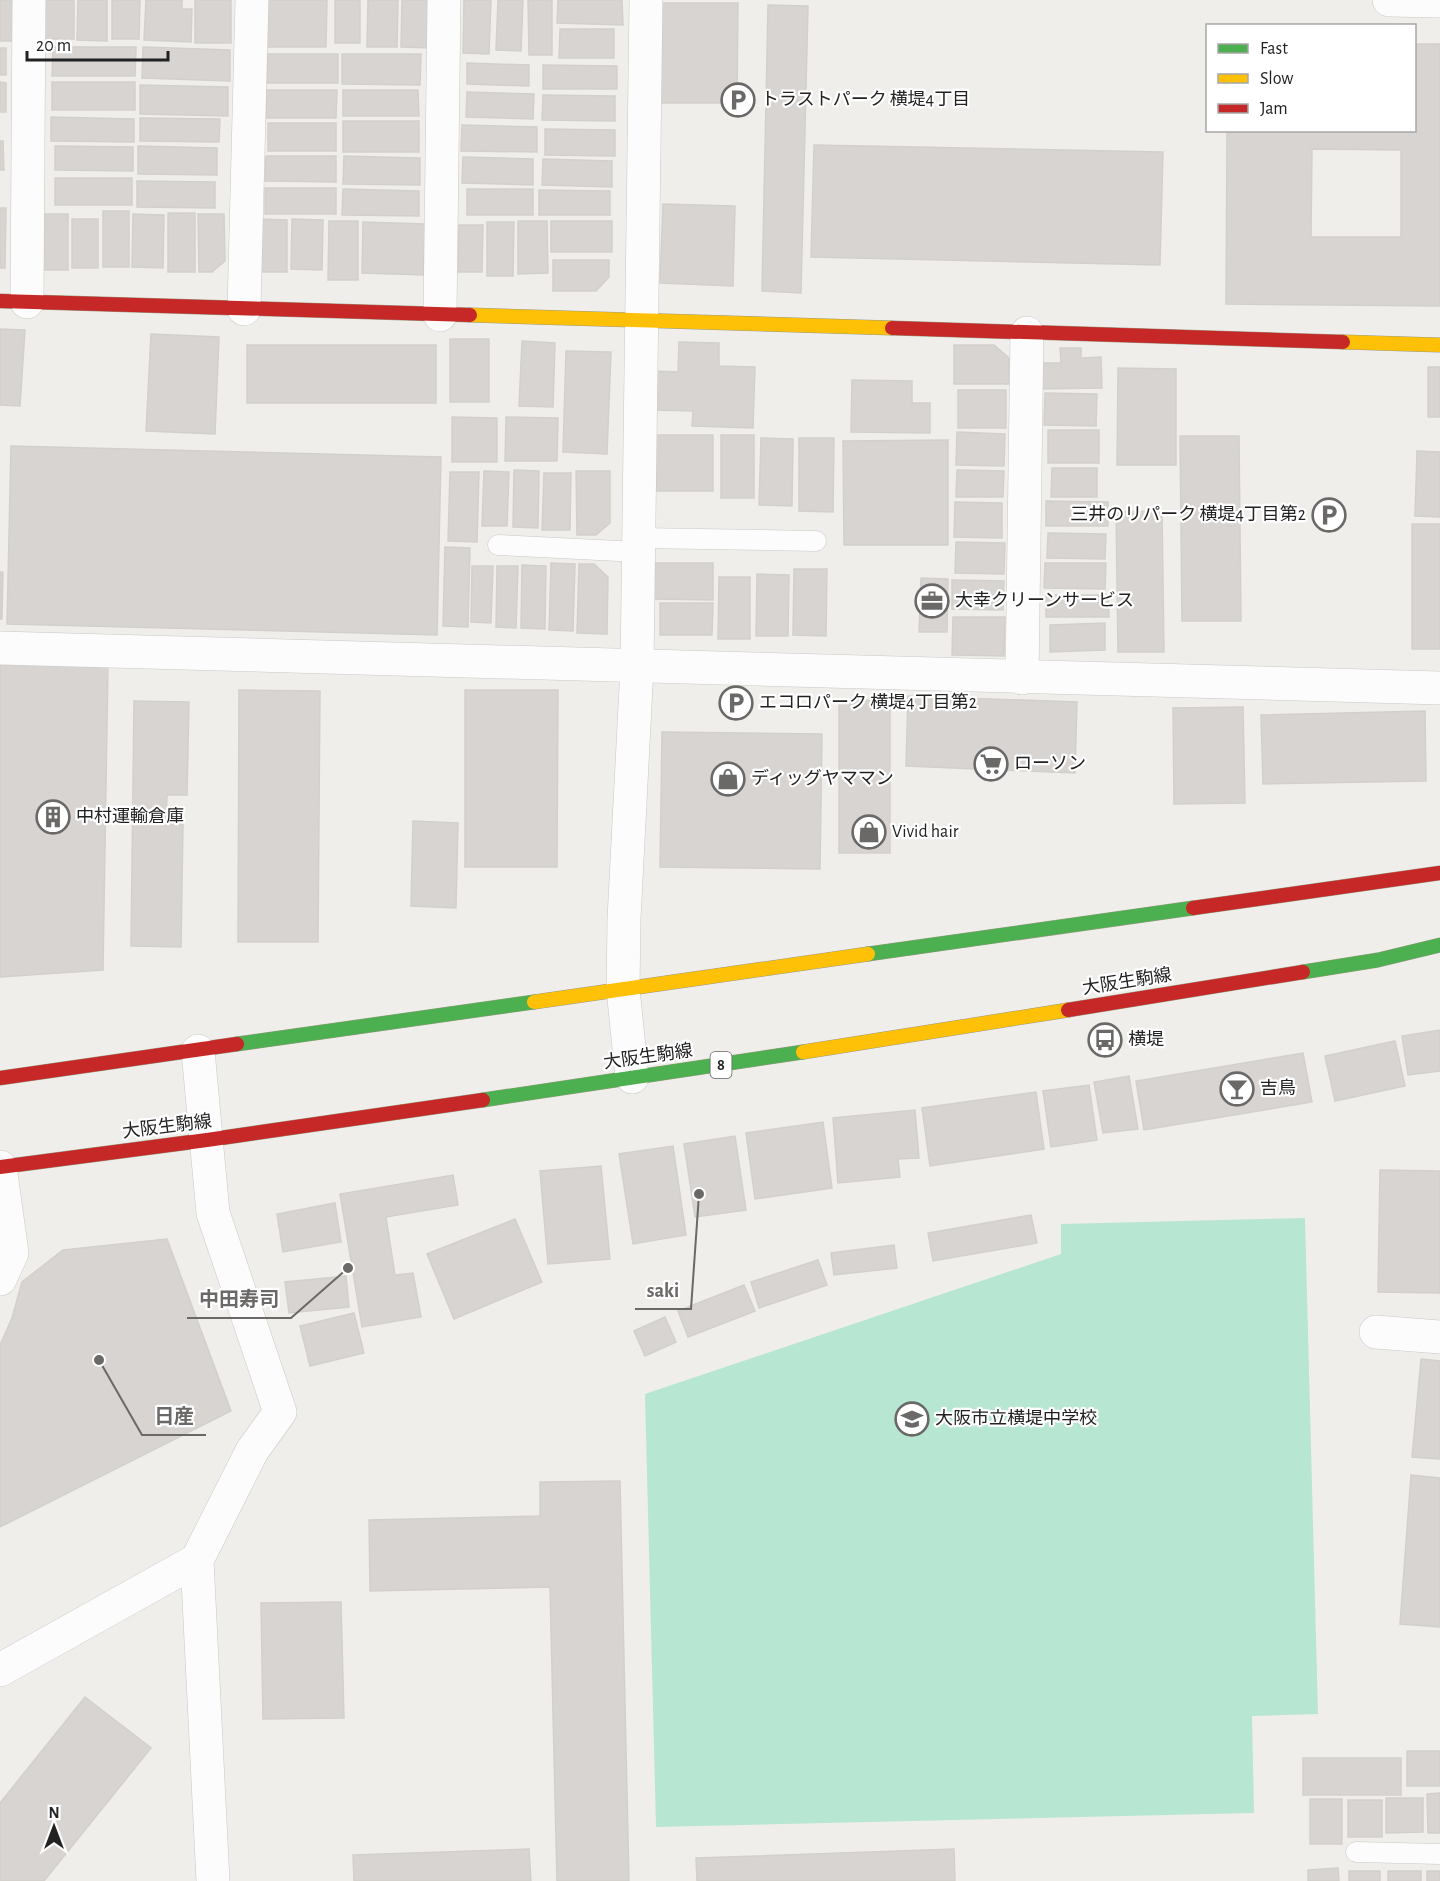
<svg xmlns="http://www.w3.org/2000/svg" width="1440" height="1881" font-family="'Alegreya Sans','Noto Sans JP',sans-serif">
<rect width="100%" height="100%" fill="#f0eeeb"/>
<path fill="#b7e6d2" d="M 1305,1218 L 1318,1714 L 1252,1716 L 1254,1813 L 656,1827 L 645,1394 L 1061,1254 L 1061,1224 Z"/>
<g fill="#d7d4d2" stroke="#d3d0cc" stroke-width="1.5" fill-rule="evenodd">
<rect x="0" y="0" width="19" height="41"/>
<rect x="44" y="0" width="30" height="39"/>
<path d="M 78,0 L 107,0 L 107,41 L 77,40 Z"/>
<path d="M 112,0 L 140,0 L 139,39 L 112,39 Z"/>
<path d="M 146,0 L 182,0 L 182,9 L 192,9 L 191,42 L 144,40 Z"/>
<rect x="195" y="0" width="36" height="43"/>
<path d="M 267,0 L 327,0 L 326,47 L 267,47 Z"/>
<rect x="335" y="0" width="25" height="43"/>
<path d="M 368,0 L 398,0 L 397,47 L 367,47 Z"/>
<path d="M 402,0 L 430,0 L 430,48 L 401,47 Z"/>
<path d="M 464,0 L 491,0 L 489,54 L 463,53 Z"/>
<path d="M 498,0 L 523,0 L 521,51 L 496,50 Z"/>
<path d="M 528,0 L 552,0 L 552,55 L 529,55 Z"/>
<path d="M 558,0 L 622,0 L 623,25 L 557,23 Z"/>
<path d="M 660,3 L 738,3 L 737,103 L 660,103 Z"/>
<path d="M 768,5 L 808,6 L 801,293 L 762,291 Z"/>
<path d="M 560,29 L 614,29 L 614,58 L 559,58 Z"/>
<path d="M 1414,44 L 1440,44 L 1440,306 L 1226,304 L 1227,130 L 1414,130 ZM 1312,149 L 1401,150 L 1401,237 L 1311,237 Z"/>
<path d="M 53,47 L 136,47 L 135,76 L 52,76 Z"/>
<path d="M 143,47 L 230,50 L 230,81 L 142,78 Z"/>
<rect x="0" y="48" width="6" height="27"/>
<rect x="267" y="54" width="71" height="29"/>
<path d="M 342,54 L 421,54 L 420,85 L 342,84 Z"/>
<path d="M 467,63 L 529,65 L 529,86 L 467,84 Z"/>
<path d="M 543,65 L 617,66 L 617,89 L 543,89 Z"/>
<path d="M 0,82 L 6,83 L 6,112 L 0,112 Z"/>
<rect x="52" y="82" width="83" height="28"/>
<path d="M 140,85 L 228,87 L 228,116 L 140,114 Z"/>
<path d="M 266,90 L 337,90 L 336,118 L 266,118 Z"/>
<path d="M 343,90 L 418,90 L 419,116 L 343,116 Z"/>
<path d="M 467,92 L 534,94 L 533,119 L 466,117 Z"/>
<path d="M 543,95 L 615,96 L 615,121 L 542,120 Z"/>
<path d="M 51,117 L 134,119 L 134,142 L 51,141 Z"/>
<path d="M 140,118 L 220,119 L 219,142 L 140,141 Z"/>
<rect x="343" y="121" width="76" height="31"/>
<rect x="268" y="123" width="68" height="28"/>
<path d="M 462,125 L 537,127 L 537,152 L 461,151 Z"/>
<path d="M 545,129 L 615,130 L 615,156 L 545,155 Z"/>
<path d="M 0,141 L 3,141 L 4,170 L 0,170 Z"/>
<path d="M 814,145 L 1163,152 L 1160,265 L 811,257 Z"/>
<path d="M 55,146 L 133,147 L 133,171 L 55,170 Z"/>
<path d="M 138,146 L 217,148 L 217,175 L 138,174 Z"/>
<path d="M 266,156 L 336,156 L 336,182 L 265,181 Z"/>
<path d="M 344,156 L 420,158 L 420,185 L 343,184 Z"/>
<path d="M 463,157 L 533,159 L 533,185 L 462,183 Z"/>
<path d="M 543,159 L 612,161 L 612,187 L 542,185 Z"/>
<rect x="55" y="178" width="77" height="27"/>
<path d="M 137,181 L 215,182 L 215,208 L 137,207 Z"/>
<rect x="265" y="188" width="71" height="26"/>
<path d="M 343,189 L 419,191 L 419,216 L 342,215 Z"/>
<rect x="467" y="189" width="66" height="26"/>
<path d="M 539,190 L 610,191 L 610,215 L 539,215 Z"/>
<path d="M 663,204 L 735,206 L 733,286 L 660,283 Z"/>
<path d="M 0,208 L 6,208 L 5,268 L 0,268 Z"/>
<rect x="103" y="211" width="26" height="56"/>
<rect x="168" y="213" width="27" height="59"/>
<path d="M 44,214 L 68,214 L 68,270 L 43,270 Z"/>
<path d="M 133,214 L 164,215 L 163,268 L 132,267 Z"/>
<path d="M 198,214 L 224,214 L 225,261 L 212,272 L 199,272 Z"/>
<rect x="72" y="219" width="26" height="49"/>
<path d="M 258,219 L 287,220 L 287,272 L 258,272 Z"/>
<path d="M 292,219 L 323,220 L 322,270 L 291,269 Z"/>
<path d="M 329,221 L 358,221 L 358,280 L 328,280 Z"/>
<path d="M 518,221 L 547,221 L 548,273 L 518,274 Z"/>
<rect x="551" y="221" width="61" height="31"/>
<path d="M 363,222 L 425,224 L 424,275 L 362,273 Z"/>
<path d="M 487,222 L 514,222 L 513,276 L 487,276 Z"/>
<path d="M 459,225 L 483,225 L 482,272 L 458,272 Z"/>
<path d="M 553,260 L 609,260 L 609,277 L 596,291 L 553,291 Z"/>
<path d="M 0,329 L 25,330 L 20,406 L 0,405 Z"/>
<path d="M 151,334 L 219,337 L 215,434 L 146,431 Z"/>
<rect x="450" y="339" width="39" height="63"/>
<path d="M 522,341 L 555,343 L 553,407 L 519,406 Z"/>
<path d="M 679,342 L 719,343 L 719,366 L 755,367 L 753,428 L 692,426 L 693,411 L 654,410 L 655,371 L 678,372 Z"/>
<rect x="247" y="345" width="189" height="58"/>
<path d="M 954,345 L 994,345 L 1009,358 L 1009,384 L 954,384 Z"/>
<path d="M 1060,348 L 1081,348 L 1081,358 L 1101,357 L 1102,388 L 1040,389 L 1040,363 L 1061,363 Z"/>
<path d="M 566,351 L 611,352 L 607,454 L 563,452 Z"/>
<rect x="1428" y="367" width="12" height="50"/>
<path d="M 1118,368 L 1176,369 L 1176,465 L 1117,465 Z"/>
<path d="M 852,380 L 912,381 L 912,403 L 930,403 L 930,433 L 851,432 Z"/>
<rect x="958" y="390" width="48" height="38"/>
<path d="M 1045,393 L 1097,394 L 1096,426 L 1044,425 Z"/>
<path d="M 452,417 L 497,418 L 497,462 L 452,462 Z"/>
<path d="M 506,417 L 558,418 L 557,461 L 505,461 Z"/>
<rect x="1048" y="430" width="51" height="33"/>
<path d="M 957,432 L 1005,434 L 1004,466 L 956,465 Z"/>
<rect x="654" y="435" width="59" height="56"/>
<rect x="721" y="435" width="33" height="63"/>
<path d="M 1180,436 L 1239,436 L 1241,621 L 1182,621 Z"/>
<path d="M 761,438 L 793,439 L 792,506 L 759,505 Z"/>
<path d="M 799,438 L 834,438 L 833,512 L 799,511 Z"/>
<path d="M 948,440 L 948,545 L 844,545 L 843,441 Z"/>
<path d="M 11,446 L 441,457 L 437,635 L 7,624 Z"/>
<path d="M 1417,451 L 1440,452 L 1440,517 L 1415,516 Z"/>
<path d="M 1052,468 L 1097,468 L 1097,497 L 1051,497 Z"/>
<path d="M 514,470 L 539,471 L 538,528 L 513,527 Z"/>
<path d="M 957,470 L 1004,471 L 1003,497 L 956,497 Z"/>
<path d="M 484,471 L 509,472 L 507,526 L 482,526 Z"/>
<path d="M 576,471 L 610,471 L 610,523 L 596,535 L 577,535 Z"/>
<path d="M 450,472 L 479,472 L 477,542 L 448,541 Z"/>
<path d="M 544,473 L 571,473 L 570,530 L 542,530 Z"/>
<path d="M 1046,501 L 1108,502 L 1108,526 L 1046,526 Z"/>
<path d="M 955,502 L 1002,503 L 1002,538 L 954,537 Z"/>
<path d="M 1162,511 L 1164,652 L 1118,652 L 1116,512 Z"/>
<rect x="1412" y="524" width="28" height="125"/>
<path d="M 1048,533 L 1106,534 L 1105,559 L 1047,558 Z"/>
<path d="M 956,542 L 1005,543 L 1004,574 L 955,573 Z"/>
<path d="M 445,547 L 470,548 L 468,627 L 443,626 Z"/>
<path d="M 551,563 L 575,564 L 573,631 L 549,630 Z"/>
<path d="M 652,563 L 713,563 L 713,600 L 651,599 Z"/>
<path d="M 1045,563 L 1106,563 L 1105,589 L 1044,588 Z"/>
<path d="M 579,564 L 594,564 L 608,577 L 607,634 L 577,633 Z"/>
<path d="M 522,565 L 546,566 L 545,629 L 521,628 Z"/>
<path d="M 472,566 L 493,566 L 491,623 L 471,622 Z"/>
<path d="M 497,566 L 518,566 L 516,628 L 496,627 Z"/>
<path d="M 794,569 L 827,569 L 826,636 L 793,635 Z"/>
<path d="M 0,572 L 3,572 L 2,619 L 0,619 Z"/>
<path d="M 757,574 L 789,575 L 788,636 L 756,636 Z"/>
<path d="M 719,577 L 750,577 L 750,639 L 718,639 Z"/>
<path d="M 921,578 L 948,579 L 947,632 L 919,632 Z"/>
<path d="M 952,580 L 1004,581 L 1003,610 L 952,609 Z"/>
<path d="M 1046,595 L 1108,595 L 1109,617 L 1046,617 Z"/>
<path d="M 660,603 L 713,603 L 712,635 L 660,635 Z"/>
<path d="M 953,617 L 1005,617 L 1004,656 L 952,655 Z"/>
<path d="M 1105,623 L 1105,650 L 1050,652 L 1050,625 Z"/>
<path d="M 0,661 L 108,663 L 103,970 L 0,977 Z"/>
<path d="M 239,690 L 320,691 L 318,942 L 238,942 Z"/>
<path d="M 465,690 L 558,690 L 557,867 L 465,867 Z"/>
<path d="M 908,696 L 1077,702 L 1075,773 L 906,766 Z"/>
<rect x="839" y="700" width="51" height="153"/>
<path d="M 134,701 L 189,702 L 187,795 L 167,795 L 166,824 L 183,824 L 181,947 L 131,946 Z"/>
<path d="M 1243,707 L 1245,803 L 1174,804 L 1173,708 Z"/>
<path d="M 1425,711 L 1426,781 L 1263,784 L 1261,715 Z"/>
<path d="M 662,732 L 822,734 L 820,869 L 660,867 Z"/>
<path d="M 413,821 L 458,823 L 456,908 L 411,906 Z"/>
<path d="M 1440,1030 L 1440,1071 L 1408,1075 L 1402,1036 Z"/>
<path d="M 1395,1041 L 1405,1086 L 1335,1101 L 1325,1056 Z"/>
<path d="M 1303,1053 L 1312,1102 L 1144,1130 L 1136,1081 Z"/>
<path d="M 1129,1076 L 1138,1129 L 1103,1133 L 1094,1082 Z"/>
<path d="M 1089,1085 L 1097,1140 L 1051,1147 L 1043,1091 Z"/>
<path d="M 1036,1092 L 1044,1149 L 930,1166 L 922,1108 Z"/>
<path d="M 915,1110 L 919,1158 L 898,1159 L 900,1177 L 838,1183 L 833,1118 Z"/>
<path d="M 823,1122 L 832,1188 L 755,1199 L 746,1133 Z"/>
<path d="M 735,1136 L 746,1210 L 695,1217 L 684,1144 Z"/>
<path d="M 673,1146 L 686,1235 L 633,1244 L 619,1154 Z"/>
<path d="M 601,1166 L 610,1259 L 548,1264 L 540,1171 Z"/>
<path d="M 1380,1170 L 1440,1171 L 1440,1293 L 1378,1292 Z"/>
<path d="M 453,1175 L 458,1205 L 386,1217 L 395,1275 L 413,1273 L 421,1317 L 362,1327 L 340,1194 Z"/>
<path d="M 335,1203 L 341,1242 L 283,1252 L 277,1214 Z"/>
<path d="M 1031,1215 L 1037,1243 L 933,1261 L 928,1233 Z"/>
<path d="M 515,1219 L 542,1282 L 454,1319 L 427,1254 Z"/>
<path d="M 167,1239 L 231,1411 L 0,1527 L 0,1345 L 12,1318 L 22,1282 L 63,1250 Z"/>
<path d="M 894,1245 L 897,1268 L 834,1275 L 831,1253 Z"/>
<path d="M 818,1260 L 827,1285 L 759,1308 L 751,1282 Z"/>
<path d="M 346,1276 L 349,1307 L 289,1313 L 285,1282 Z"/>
<path d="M 744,1285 L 755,1311 L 688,1337 L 678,1311 Z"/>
<path d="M 354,1313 L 364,1353 L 310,1366 L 300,1326 Z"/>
<path d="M 665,1317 L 676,1342 L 645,1356 L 634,1331 Z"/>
<path d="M 1421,1359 L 1440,1361 L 1440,1459 L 1412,1457 Z"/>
<path d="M 1411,1475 L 1440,1478 L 1440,1627 L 1400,1624 Z"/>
<path d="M 620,1481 L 629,1881 L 557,1881 L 550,1587 L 370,1591 L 369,1520 L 540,1516 L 540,1482 Z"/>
<path d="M 341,1602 L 344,1718 L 263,1719 L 261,1603 Z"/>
<path d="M 85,1697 L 151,1748 L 44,1881 L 0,1881 L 0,1803 Z"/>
<rect x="1407" y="1751" width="33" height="35"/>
<rect x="1303" y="1758" width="98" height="37"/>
<path d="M 1440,1793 L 1440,1833 L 1428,1833 L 1427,1794 Z"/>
<path d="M 1386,1798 L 1423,1798 L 1423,1832 L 1386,1833 Z"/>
<rect x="1310" y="1799" width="32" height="45"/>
<rect x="1348" y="1800" width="34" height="37"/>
<path d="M 529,1849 L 531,1881 L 354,1881 L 353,1855 Z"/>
<path d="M 954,1849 L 955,1881 L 697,1881 L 696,1858 Z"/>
<path d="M 1338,1868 L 1339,1881 L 1308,1881 L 1308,1870 Z"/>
<rect x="1349" y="1871" width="31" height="10"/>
<rect x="1388" y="1871" width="33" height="10"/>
<rect x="1427" y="1871" width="13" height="10"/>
</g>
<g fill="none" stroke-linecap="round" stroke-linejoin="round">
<g stroke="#c9c8c7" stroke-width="21">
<g id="lane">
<path d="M 639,538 L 816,541"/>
<path d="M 498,545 L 639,552"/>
<path d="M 1356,1852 L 1440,1854"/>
</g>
</g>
<g stroke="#c9c8c7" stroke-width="34">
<g id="street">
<path d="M 1389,0 L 1440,1"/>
<path d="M 27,302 L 29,0"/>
<path d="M 244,309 L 252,0"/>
<path d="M 440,315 L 444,0"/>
<path d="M 0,648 L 1440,688"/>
<path d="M 1022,678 L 1027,333"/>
<path d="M 198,1051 L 213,1213 L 280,1412 L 252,1451 L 197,1560 L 213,1881"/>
<path d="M 632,1077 L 623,989 L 624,919 L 637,667 L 646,0"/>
<path d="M 0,1279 L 12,1253 L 0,1167"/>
<path d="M 1376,1332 L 1440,1337"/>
<path d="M 0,1670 L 197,1560"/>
</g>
</g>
<g stroke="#999a82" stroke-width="15">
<g id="fast">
<path d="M 868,954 L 1193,908"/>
<path d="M 1303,972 L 1378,960 L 1440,945"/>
<path d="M 237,1044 L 534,1002"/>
<path d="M 483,1100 L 803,1052"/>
</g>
</g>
<g stroke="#999a82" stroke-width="15">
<g id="slow">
<path d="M 470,315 L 892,328"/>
<path d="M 1343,342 L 1440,345"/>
<path d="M 534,1002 L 868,954"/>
<path d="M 803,1052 L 1068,1010"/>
</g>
</g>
<g stroke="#999a82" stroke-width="15">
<g id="jam">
<path d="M 0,301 L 470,315"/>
<path d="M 892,328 L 1343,342"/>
<path d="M 1193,908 L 1440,873"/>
<path d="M 1068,1010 L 1303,972"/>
<path d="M 0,1078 L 237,1044"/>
<path d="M 0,1167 L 207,1140 L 483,1100"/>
</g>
</g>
<use href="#lane" stroke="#fdfcfc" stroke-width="20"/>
<use href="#street" stroke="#fdfcfc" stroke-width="33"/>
<use href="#fast" stroke="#4caf50" stroke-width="14"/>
<use href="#slow" stroke="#ffc107" stroke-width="14"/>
<use href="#jam" stroke="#c62828" stroke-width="14"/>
</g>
<defs>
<g id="parking-ring" transform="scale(1.725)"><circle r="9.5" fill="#fff" stroke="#6a6968" stroke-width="1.5"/><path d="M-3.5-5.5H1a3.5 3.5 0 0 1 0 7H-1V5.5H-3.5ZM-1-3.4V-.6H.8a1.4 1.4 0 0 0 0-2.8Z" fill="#6a6968"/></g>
<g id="office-ring" transform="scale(1.725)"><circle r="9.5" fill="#fff" stroke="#6a6968" stroke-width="1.5"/><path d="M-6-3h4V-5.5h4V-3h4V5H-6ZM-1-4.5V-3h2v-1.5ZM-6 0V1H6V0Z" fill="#6a6968"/></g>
<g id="supermarket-ring" transform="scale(1.725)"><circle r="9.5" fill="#fff" stroke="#6a6968" stroke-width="1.5"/><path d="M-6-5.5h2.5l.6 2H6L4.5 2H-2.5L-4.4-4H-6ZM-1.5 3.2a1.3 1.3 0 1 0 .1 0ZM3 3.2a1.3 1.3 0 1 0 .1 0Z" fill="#6a6968"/></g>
<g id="shop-ring" transform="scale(1.725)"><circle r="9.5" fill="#fff" stroke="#6a6968" stroke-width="1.5"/><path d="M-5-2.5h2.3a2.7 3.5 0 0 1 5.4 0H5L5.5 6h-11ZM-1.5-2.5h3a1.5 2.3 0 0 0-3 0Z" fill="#6a6968"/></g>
<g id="building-ring" transform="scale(1.725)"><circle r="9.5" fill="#fff" stroke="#6a6968" stroke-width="1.5"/><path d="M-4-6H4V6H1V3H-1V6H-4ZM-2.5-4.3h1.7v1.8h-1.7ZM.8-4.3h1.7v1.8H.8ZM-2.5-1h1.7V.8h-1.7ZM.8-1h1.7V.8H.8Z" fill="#6a6968"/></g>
<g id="bus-ring" transform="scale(1.725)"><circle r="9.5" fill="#fff" stroke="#6a6968" stroke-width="1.5"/><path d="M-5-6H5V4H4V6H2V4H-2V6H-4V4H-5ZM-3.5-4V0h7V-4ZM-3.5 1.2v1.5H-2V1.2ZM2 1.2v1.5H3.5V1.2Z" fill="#6a6968"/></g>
<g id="bar-ring" transform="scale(1.725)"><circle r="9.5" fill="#fff" stroke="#6a6968" stroke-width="1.5"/><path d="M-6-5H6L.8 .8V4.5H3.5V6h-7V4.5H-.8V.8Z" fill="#6a6968"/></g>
<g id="school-ring" transform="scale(1.725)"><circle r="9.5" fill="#fff" stroke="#6a6968" stroke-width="1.5"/><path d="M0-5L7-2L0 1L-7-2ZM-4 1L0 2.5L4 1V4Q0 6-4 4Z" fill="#6a6968"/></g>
</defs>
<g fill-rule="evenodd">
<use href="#parking-ring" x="738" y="100"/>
<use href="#parking-ring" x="1329" y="515"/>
<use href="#office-ring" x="932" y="601"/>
<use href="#parking-ring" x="736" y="703"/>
<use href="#supermarket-ring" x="991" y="764"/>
<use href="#shop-ring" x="728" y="779"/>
<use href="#building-ring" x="53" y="817"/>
<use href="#shop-ring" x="869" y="832"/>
<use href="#bus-ring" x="1105" y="1040"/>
<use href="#bar-ring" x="1237" y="1089"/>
<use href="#school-ring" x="912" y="1419"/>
</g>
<g text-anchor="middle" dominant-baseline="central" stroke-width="4.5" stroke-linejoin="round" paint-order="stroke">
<rect fill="#fff" stroke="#646464" stroke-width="1.5" x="710.5" y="1052" width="21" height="26" rx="4.5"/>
<g font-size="16" font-weight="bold" fill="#222">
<text x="721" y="1065">8</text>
</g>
<g font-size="18" fill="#222" stroke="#fff" text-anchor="start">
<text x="761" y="100">トラストパーク 横堤4丁目</text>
<text x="1306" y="515" text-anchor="end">三井のリパーク 横堤4丁目第2</text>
<text x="955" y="601">大幸クリーンサービス</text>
<text x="759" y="703">エコロパーク 横堤4丁目第2</text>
<text x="1014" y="764">ローソン</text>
<text x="751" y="779">ディッグヤママン</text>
<text x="76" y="817">中村運輸倉庫</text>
<text x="892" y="832">Vivid hair</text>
<text x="1128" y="1040">横堤</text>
<text x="1260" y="1089">吉鳥</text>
<text x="935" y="1419">大阪市立横堤中学校</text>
</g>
<g font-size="18" fill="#222" stroke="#fff">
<text transform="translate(1127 982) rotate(-9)">大阪生駒線</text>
<text transform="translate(648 1057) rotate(-8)">大阪生駒線</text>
<text transform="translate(167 1127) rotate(-7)">大阪生駒線</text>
</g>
</g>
<path fill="none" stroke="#6a6968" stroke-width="2" d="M699 1194L691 1309H635M348 1268L291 1318H187M99 1360L142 1435H206"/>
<g fill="#6a6968" stroke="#fff" stroke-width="2">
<circle cx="699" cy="1194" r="6"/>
<circle cx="348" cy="1268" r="6"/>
<circle cx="99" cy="1360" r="6"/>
</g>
<g font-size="20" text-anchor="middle" font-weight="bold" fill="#6a6968" stroke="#fff" stroke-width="4.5" stroke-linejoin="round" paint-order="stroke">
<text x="663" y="1297">saki</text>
<text x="239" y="1306">中田寿司</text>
<text x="174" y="1423">日産</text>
</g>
<rect x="1206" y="24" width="210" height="108" fill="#ffffff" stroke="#a7a7a7" stroke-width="1.5"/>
<rect x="1218" y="44" width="30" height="9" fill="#4caf50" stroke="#a7a7a7" stroke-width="1.5"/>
<text x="1260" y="54" font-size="18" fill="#222222">Fast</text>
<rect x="1218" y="74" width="30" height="9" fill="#ffc107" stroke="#a7a7a7" stroke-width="1.5"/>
<text x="1260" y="84" font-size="18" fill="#222222">Slow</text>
<rect x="1218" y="104" width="30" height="9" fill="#c62828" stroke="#a7a7a7" stroke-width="1.5"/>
<text x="1260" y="114" font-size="18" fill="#222222">Jam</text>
<g transform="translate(54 1827)" stroke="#ffffff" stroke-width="4.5" paint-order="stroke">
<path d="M0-4.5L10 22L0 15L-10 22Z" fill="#222222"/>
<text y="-9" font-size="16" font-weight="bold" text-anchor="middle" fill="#222222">N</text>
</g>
<path d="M27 51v9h141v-9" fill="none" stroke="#222222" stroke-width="3"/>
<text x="36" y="51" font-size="18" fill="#222222" stroke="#ffffff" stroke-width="4.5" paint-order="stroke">20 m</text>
</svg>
